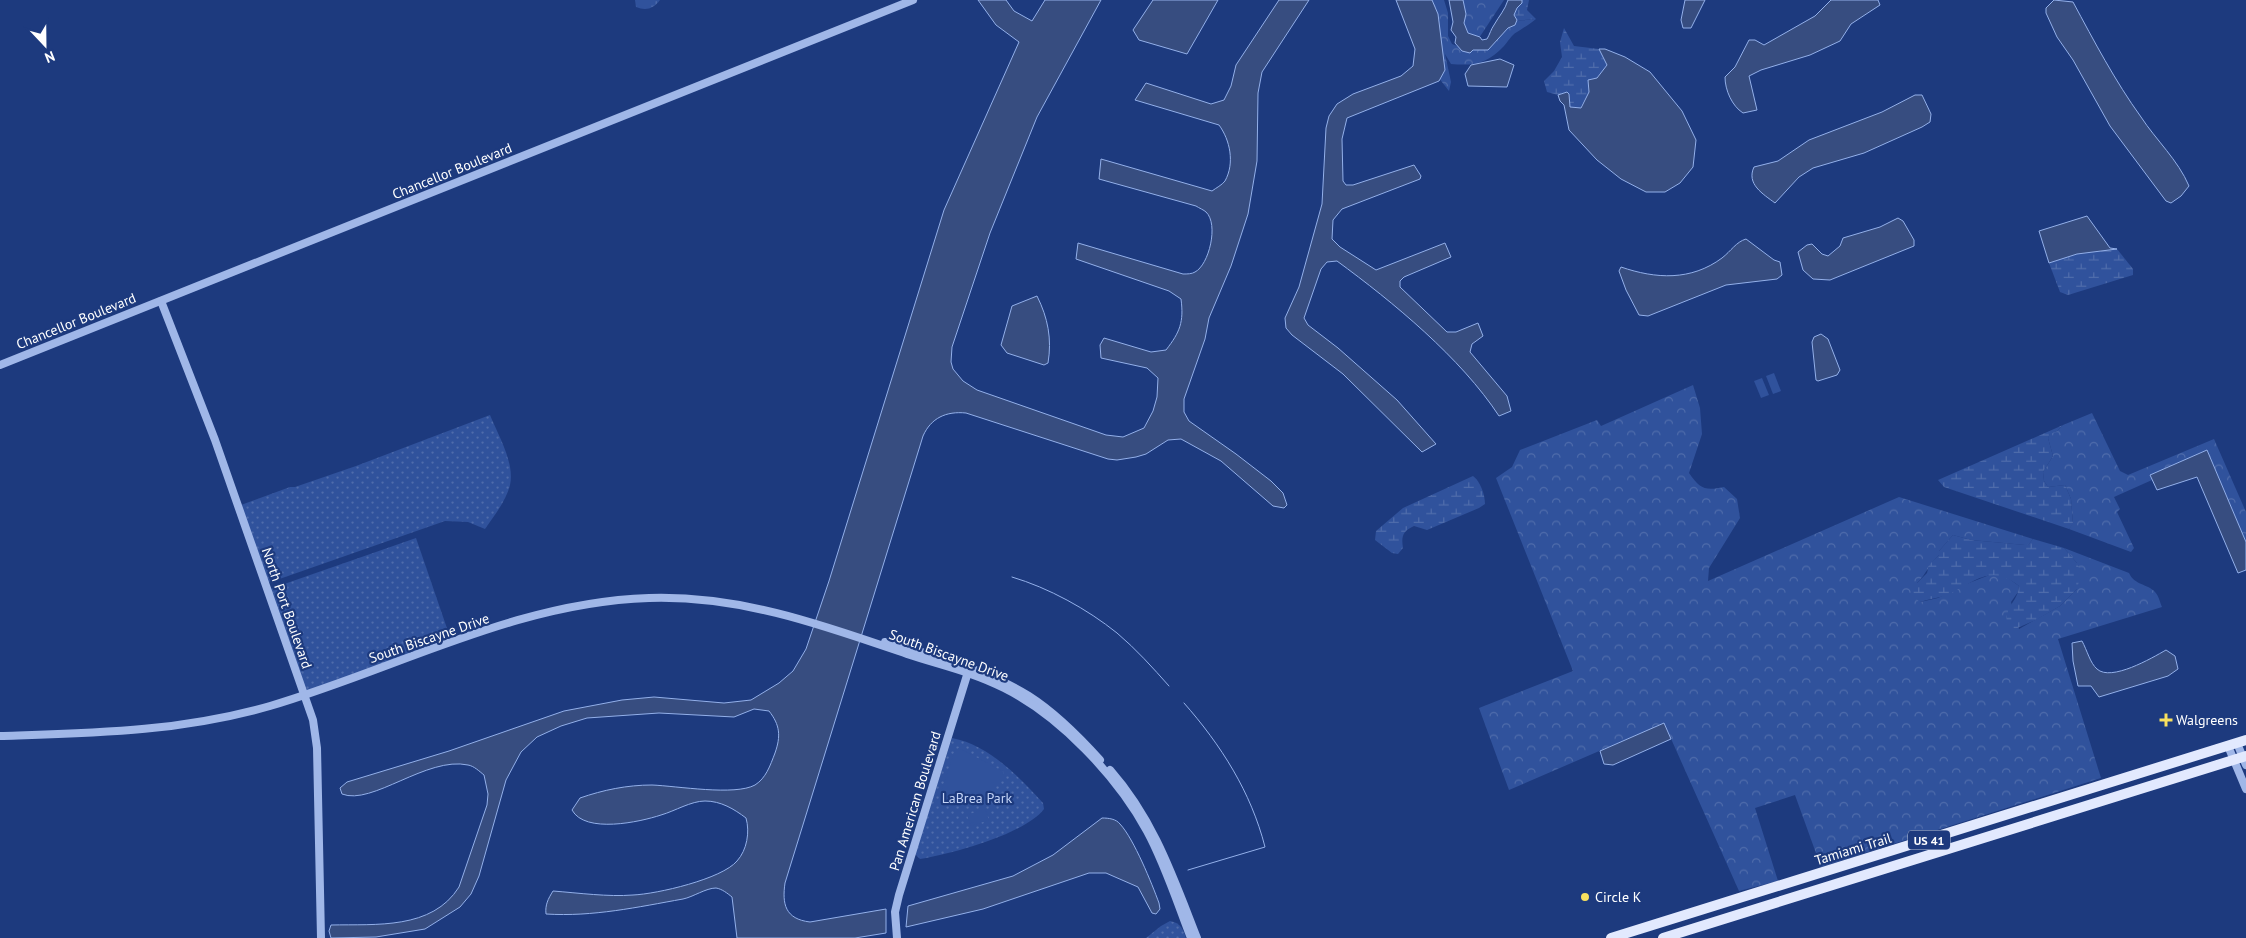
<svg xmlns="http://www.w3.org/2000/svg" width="2246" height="938" font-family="'PT Sans',sans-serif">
<defs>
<pattern id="grass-dots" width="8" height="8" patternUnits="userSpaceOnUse" patternTransform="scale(1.25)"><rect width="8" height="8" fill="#30529c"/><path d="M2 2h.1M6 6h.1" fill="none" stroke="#4f6cab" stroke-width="1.8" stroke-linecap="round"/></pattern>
<pattern id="forest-crowns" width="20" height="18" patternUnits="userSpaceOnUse" patternTransform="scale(1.25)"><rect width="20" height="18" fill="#30529c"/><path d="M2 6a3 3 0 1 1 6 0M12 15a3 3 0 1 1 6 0" fill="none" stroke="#4f6cab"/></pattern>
<pattern id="wetland-marsh" width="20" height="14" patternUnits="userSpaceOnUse" patternTransform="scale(1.25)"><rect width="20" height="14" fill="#30529c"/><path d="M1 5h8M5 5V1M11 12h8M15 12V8" fill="none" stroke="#4f6cab"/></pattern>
</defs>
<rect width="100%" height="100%" fill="#1d3a7e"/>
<g fill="url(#grass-dots)">
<path d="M 490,415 C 498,435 515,463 510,485 C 506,501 494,516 485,529 L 468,522 L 445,521 L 268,583 L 241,505 L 290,487 L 295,487 L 356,466 Z"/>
<path d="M 416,538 L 451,640 L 306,691 L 270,589 Z"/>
<path d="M 952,738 C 989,745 1018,776 1043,803 L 1044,809 C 1025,834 952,854 920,859 L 915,854 Z"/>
<path d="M 1170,921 C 1181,923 1183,929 1186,938 L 1146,938 L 1161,926 Z"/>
</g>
<g fill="url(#forest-crowns)">
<path d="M 1427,0 L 1444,0 L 1448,13 L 1448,36 L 1452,44 L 1470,51 L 1487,48 L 1514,21 L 1536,19 C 1529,25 1524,27 1517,32 C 1511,35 1508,42 1504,46 C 1487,64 1474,66 1451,64 L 1445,54 L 1451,82 L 1449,91 L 1438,77 Z"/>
<path d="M 1459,0 L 1504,0 L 1479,38 L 1473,37 L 1461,27 Z"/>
<path d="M 1693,385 L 1700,408 L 1702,434 L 1689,473 C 1700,489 1705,491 1724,487 L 1737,499 L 1740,518 L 1709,568 L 1708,581 L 1899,497 L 2033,539 L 2028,545 L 2025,545 L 1971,540 L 1953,535 L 1939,551 L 1939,555 C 1929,564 1927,573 1917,583 L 1920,602 L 1938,598 L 1964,585 L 1992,574 L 2000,574 L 2008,578 L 2019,586 L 2018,592 L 2011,602 L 2019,629 L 2060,606 L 2077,589 L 2077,563 L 2064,548 L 2129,573 C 2134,585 2148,584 2155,592 C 2159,596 2160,603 2162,607 L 2058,639 L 2101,778 L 1821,867 L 1795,795 L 1755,808 L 1778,881 L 1739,891 L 1664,723 L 1509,790 L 1479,708 L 1573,671 L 1496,478 L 1512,467 L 1520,450 L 1597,420 L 1601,426 Z"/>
<path d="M 2092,413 L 2120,471 L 2128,475 L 2214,439 L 2246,512 L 2246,542 L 2207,450 L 2150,475 L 2152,480 L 2114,497 L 2120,509 L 2117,512 L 2134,548 L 2131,552 L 2069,529 L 2073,523 L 2071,499 L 2065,485 L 2048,487 L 2044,481 L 2043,472 L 2053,456 L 2048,438 L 2050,433 L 2057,431 L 2063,425 Z"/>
</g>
<g fill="url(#wetland-marsh)">
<path d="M 635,0 L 660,0 C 653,9 646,11 636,7 Z"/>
<path d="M 1518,0 L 1529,0 L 1527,10 L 1536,19 L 1514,21 L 1509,18 Z"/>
<path d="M 1564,28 L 1574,46 L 1599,49 L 1607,65 L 1597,78 L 1591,79 L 1588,87 L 1589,92 L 1580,108 L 1570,107 L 1567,92 L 1558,95 L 1547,92 L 1544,81 L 1554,71 L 1562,57 L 1560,42 Z"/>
<path d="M 2117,249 L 2133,269 L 2133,275 L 2068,295 L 2060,292 L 2049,263 L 2077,254 Z"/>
<path d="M 2063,425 L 2057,431 L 2050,434 L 2048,438 L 2053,456 L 2043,472 L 2044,481 L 2048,487 L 2065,485 L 2071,499 L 2073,524 L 2069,529 L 1944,487 L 1938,480 Z"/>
<path d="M 1473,476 C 1480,481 1485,494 1485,504 L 1479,508 L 1427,530 L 1414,526 C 1403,531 1401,536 1403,548 L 1398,554 L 1392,553 L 1375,540 L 1376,531 L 1403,508 Z"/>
<path d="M 1953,535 L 1971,540 L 2025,545 L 2028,545 L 2033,539 L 2064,548 L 2077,563 L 2081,573 L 2077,589 L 2060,606 L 2036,620 L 2015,629 L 2007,625 C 2004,606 2018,602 2019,586 C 1990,563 1975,582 1947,595 C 1938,598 1929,599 1920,602 L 1911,595 L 1917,583 L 1927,573 L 1929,565 L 1939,555 L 1939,551 Z"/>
</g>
<g fill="#30529c">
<path d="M 1774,373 L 1781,391 L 1773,394 L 1766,376 Z"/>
<path d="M 1762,378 L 1769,395 L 1761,398 L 1754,381 Z"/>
<path d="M 959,748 L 1004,772 C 991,798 966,809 939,798 L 955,750 Z"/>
<path d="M 985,809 L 989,820 L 971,826 L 967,815 Z"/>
</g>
<g fill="#374d80" stroke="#93b0ea">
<path d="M 978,0 L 1006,0 L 1014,11 L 1032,21 L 1045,0 L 1101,0 L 1037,117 L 990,233 L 952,347 L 951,362 L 953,369 L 963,381 L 977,390 L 1106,435 L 1123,437 L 1144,428 L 1153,411 L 1157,397 L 1158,378 L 1147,368 L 1101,358 L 1100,345 L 1104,338 L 1151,352 L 1166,350 C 1180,332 1184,322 1181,299 L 1169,291 L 1076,259 L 1078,243 L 1183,274 C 1187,274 1192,274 1195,272 C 1209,265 1219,224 1206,212 C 1204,210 1199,208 1196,206 L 1099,179 L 1101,159 L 1212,191 C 1216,188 1222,185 1225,181 C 1235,163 1230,140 1219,125 L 1135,100 L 1146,83 L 1211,104 L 1224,100 L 1231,86 L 1236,65 L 1279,0 L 1309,0 L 1262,72 L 1258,93 L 1257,161 L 1248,214 L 1231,266 L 1209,318 L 1205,339 L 1184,399 L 1184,412 L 1189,421 L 1236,454 L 1271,481 L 1283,493 L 1287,505 L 1284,508 L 1273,506 L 1221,461 L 1181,439 L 1168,440 L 1146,454 L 1136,457 L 1117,460 L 1108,459 L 966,413 C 946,411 931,418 923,436 L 785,883 C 782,904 785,919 810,922 L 886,909 L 886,933 L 855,938 L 737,938 L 732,897 C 727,893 722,889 716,888 C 706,888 693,897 683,899 C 638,907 593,917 546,914 C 545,905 548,899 553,891 C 579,893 608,897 633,895 C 657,894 722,879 737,861 C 747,850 750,832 746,818 C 734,809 721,801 705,801 C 691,801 675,811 661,815 C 640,822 585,834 572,810 L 580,798 C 603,790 627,785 652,785 C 677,786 735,796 755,785 C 766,778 770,766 775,753 C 781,736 780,725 769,711 L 754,709 L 734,717 L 659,713 L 587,718 L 561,726 L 537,737 L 521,752 L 506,780 L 479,876 L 471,894 L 460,907 L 425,929 L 376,937 L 331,938 L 329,931 L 331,925 C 376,924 432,930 459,887 L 487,805 L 488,794 L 484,775 C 479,771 474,766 468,765 C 427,756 372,806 342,794 L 340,788 L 347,782 L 449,751 L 564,711 L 622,700 L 654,697 L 724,703 L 751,700 L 779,683 L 793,671 L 806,649 L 829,581 L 944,210 L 1019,42 L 996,25 Z"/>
<path d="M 1153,0 L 1218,0 L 1187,54 L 1139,40 L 1133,30 Z"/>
<path d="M 1396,0 L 1432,0 L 1438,14 L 1445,70 L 1439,81 L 1347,118 L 1342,139 L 1343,181 L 1346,185 L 1353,185 L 1414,165 L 1421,176 L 1420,179 L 1342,209 L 1333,220 L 1332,239 L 1340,247 L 1376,270 L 1445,243 L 1451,257 L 1404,277 L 1400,281 L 1400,287 L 1447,332 L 1456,332 L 1478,323 L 1483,336 L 1472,344 L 1470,352 L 1507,396 L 1511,411 L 1499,416 C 1461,358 1393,302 1337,261 L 1327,262 L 1321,269 L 1304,318 L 1308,325 L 1338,348 L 1397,400 L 1436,444 L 1422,452 L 1343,374 L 1292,335 L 1286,328 L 1285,318 L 1299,287 L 1322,204 L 1326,128 L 1329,116 L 1337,104 L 1353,94 L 1401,76 L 1413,66 L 1415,49 Z"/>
<path d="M 1449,0 L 1463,0 L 1466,14 L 1464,23 L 1468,33 L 1480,37 L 1482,40 L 1487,39 C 1490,34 1491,29 1494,25 C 1499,16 1505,10 1508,0 L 1522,0 L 1522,3 L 1517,8 L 1514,15 L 1517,20 L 1515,25 L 1508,28 L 1488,50 L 1473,50 L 1470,53 L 1462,51 L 1455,43 L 1456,37 L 1451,30 L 1453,22 Z"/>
<path d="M 1685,0 L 1705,0 L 1691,28 L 1683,28 L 1681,20 Z"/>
<path d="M 1831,0 L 1878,0 L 1880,5 L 1851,24 L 1840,41 L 1810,55 L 1761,70 L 1749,76 L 1757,110 L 1743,113 C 1732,106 1725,90 1725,77 L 1735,67 L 1749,40 L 1755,40 L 1764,45 L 1815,16 Z"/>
<path d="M 2054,0 L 2073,2 C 2094,41 2115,81 2141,117 C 2156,140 2178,160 2189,186 L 2181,196 L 2171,203 L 2166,201 L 2110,126 L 2073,60 L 2057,37 L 2046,13 L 2046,8 Z"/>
<path d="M 1599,49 L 1605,49 L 1625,57 L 1650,72 L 1682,111 L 1696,140 L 1693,167 L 1680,183 L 1665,192 L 1646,192 L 1621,179 L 1597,160 L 1569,130 L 1564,105 L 1560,101 L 1558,95 L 1567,92 L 1569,94 L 1570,107 L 1581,108 L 1589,92 L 1588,80 L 1597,78 L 1607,65 Z"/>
<path d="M 1500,59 L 1514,65 L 1507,87 L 1468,86 L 1465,74 L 1471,65 Z"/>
<path d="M 1915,95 L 1922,95 L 1931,114 L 1930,122 L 1922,127 L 1864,153 L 1813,168 L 1799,177 L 1775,203 C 1763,194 1746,184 1754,167 L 1778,161 L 1809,140 L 1882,112 Z"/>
<path d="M 2087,216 L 2110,248 L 2117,249 L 2077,254 L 2049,263 L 2039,231 Z"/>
<path d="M 1898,218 L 1903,221 L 1914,240 L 1914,246 L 1830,280 L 1813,279 L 1803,270 L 1798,252 L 1807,245 L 1812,244 L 1822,254 L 1828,256 L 1840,246 L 1843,238 L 1880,227 Z"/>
<path d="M 1746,239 L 1774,260 L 1780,262 L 1782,275 L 1777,279 L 1726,285 L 1648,316 L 1639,315 L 1626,290 L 1619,271 L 1621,267 C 1656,279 1691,281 1722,258 C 1731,251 1736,242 1746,239 Z"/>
<path d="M 1037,296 C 1048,318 1052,339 1048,363 L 1044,365 L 1007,353 L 1001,345 L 1012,306 Z"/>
<path d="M 1821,334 L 1828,339 L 1840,370 L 1837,375 L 1818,381 L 1816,380 L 1812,342 L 1814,337 Z"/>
<path d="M 2207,450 L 2246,542 L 2246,570 L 2238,573 L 2197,477 L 2157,490 L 2150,475 Z"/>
<path d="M 2082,641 C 2087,650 2090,663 2097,669 C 2111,682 2152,658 2166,650 L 2175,656 L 2178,669 L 2168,676 L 2099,697 L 2091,686 L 2078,686 L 2073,661 L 2072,643 Z"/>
<path d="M 1664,723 L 1671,739 L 1613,765 L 1604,764 L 1600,751 Z"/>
<path d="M 1102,818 C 1109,818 1116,819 1120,824 C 1134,839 1152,884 1159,903 L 1160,909 L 1156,914 L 1152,913 L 1138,887 L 1106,873 L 1089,873 L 983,909 L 906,927 L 908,906 L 1013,876 L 1053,855 Z"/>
</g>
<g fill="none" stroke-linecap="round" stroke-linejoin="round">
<g stroke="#93b0ea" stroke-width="1">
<path d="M 1012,577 C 1049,588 1087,609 1117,633 C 1136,649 1153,668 1169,686"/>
<path d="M 1184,703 C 1221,745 1251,792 1265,847 L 1188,870"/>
</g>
<g stroke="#a0b7e8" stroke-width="8">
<path d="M 161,301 L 215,440 L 313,720 L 317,748 L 321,938"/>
<path d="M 0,365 L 913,0"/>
<path d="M 885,642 C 904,645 922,653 941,658 C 1016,682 1047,701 1100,760"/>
<path d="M 0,736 C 94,733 179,732 270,706 C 396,669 516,602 649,598 C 740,595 823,625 907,654 C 940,665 973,672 1004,688 C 1060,716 1117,776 1147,831 C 1165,864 1177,902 1191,938"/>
<path d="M 2237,743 L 2246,765"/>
<path d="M 2228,746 L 2246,789"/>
<path d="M 1110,770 C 1154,820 1173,877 1197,938"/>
<path d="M 897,938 L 895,912 L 899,895 L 968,672"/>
</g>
<g stroke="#e2e9fe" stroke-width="10">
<path d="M 1611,938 L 2246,740"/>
<path d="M 1663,938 L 2246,756"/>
</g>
</g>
<g fill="#f8e05e" stroke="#1d3a7e" stroke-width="2">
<path d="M2163.5 712.5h5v5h5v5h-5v5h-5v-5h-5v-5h5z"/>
<circle cx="1585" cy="897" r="5"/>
</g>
<g text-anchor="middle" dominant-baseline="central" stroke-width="4.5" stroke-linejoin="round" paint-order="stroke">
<rect fill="#1d3a7e" stroke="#bbc4d8" stroke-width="1" x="1908" y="830.5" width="42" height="19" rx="4"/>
<g font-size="12" font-weight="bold" fill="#fff">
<text x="1929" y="840">US 41</text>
</g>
<g font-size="14" fill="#fff" stroke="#1d3a7e">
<text transform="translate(452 171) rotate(-22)">Chancellor Boulevard</text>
<text transform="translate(76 321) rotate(-22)">Chancellor Boulevard</text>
<text transform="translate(287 608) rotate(71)">North Port Boulevard</text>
<text transform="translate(429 638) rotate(-19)">South Biscayne Drive</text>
<text transform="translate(949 655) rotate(20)">South Biscayne Drive</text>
<text transform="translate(915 801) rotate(-73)">Pan American Boulevard</text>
<text transform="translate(1853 849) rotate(-17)">Tamiami Trail</text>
</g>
<g font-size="14" fill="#fff" stroke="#1d3a7e" text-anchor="start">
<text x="2176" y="720">Walgreens</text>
<text x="1595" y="897">Circle K</text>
</g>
<g font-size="14" fill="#c4d4f6" stroke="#1d3a7e">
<text x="977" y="798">LaBrea Park</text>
</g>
</g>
<g transform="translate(45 45) rotate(158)" stroke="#1d3a7e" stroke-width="4" paint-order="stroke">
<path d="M0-4L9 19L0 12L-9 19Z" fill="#ffffff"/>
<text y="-8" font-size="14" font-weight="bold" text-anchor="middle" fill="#ffffff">N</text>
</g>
</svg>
